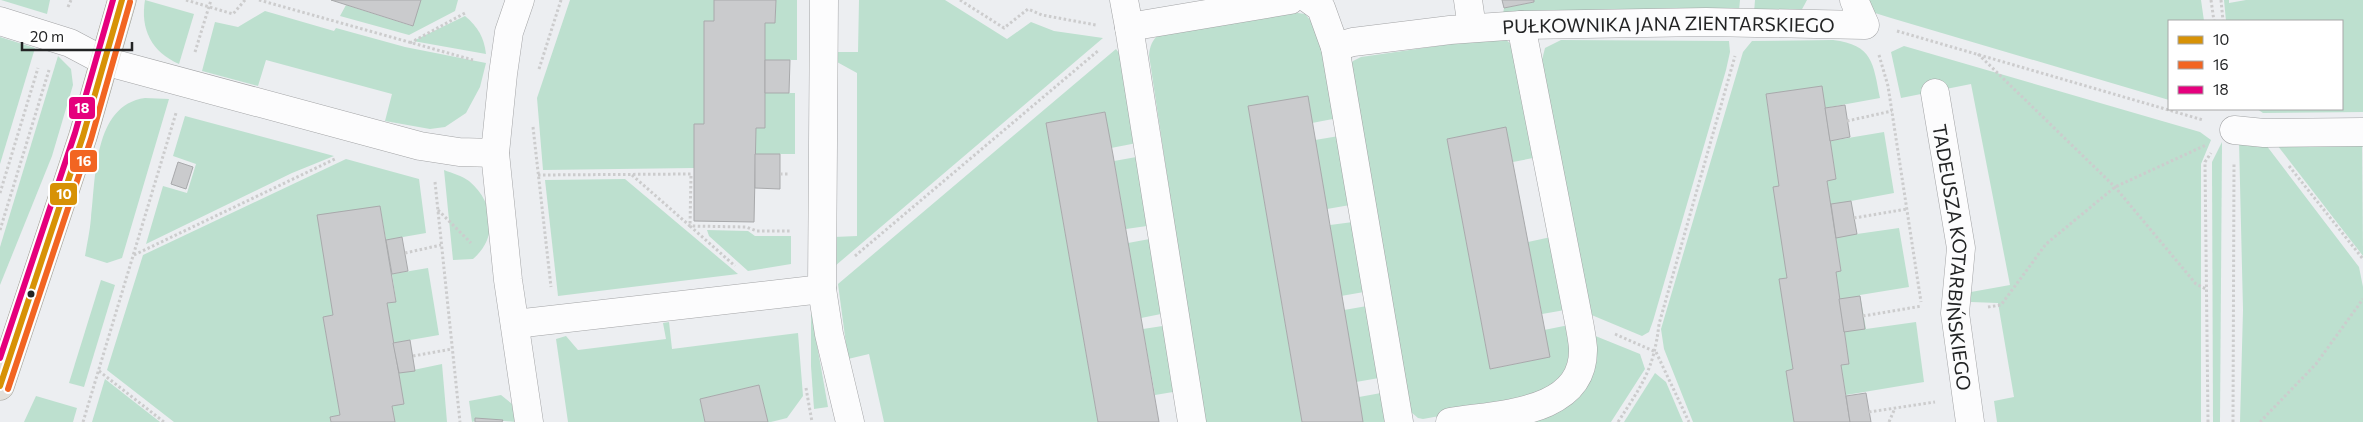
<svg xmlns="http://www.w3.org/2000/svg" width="2363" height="422" font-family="Commissioner,sans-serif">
<rect width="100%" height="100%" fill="#eceef1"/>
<g fill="#bde0cf">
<path d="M 1,0 L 50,0 L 47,14 Z"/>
<path d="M 145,0 L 194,14 L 179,64 C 152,52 140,30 145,0 Z"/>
<path d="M 421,0 L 458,0 L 455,11 L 409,35 L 340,16 L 346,5 L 412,26 Z"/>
<path d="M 570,0 L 714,0 L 714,21 L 704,21 L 704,124 L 694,125 L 694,168 L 543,170 L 537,98 Z"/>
<path d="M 776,0 L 797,0 L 797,60 L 765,60 L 765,23 L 775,23 Z"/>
<path d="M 859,0 L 945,0 L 1007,39 L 1031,22 L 1054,31 L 1103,38 L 835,266 L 834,237 L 857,236 L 857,73 L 837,62 L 836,52 L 858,52 Z"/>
<path d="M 1534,0 L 1740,0 L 1739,11 L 1503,14 L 1504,8 L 1534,2 Z"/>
<path d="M 1755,0 L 1807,0 L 1800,13 L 1754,13 Z"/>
<path d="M 1867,0 L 2201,0 L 2204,21 L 2169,21 L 2169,100 L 1891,18 L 1875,13 Z"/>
<path d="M 2224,0 L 2229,0 L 2229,3 L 2246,0 L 2363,0 L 2363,112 L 2263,113 L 2257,109 L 2342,109 L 2342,21 L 2226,21 Z"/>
<path d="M 265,11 L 334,31 L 336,28 L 405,47 L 486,63 L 480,87 L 466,113 L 445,127 L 430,129 L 385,121 L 392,94 L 266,60 L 258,86 L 202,71 L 215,22 L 238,27 Z"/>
<path d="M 1284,11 L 1305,14 L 1317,28 L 1338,118 L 1312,123 L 1248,106 L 1302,422 L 1204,422 L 1149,55 C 1150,46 1152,40 1160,33 Z"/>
<path d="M 465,16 C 478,27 484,37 486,54 L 413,41 Z"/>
<path d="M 0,37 L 35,48 L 0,164 Z"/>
<path d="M 1493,38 L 1505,39 L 1512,45 L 1538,157 L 1513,162 L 1506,128 L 1447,139 L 1490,369 L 1549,357 L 1544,330 L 1569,325 L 1573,362 L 1550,396 L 1423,419 L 1418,418 L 1411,412 L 1348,69 L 1353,61 L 1361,57 Z"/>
<path d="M 1561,40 L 1729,41 L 1730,52 L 1726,70 L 1653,321 L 1649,332 L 1642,336 L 1582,311 L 1542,60 L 1545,48 Z"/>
<path d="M 1833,40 C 1873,45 1873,63 1880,98 L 1825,108 L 1766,95 L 1779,186 L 1787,278 L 1780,279 L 1793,369 L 1786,371 L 1794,422 L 1693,422 L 1664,349 L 1661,329 L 1743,52 L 1752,41 Z"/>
<path d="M 1904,46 L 2200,132 L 2211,140 L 2201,164 L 2201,422 L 1997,422 L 1994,401 L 2014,397 L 1998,303 L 1971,302 L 1971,292 L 2010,285 L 1971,84 L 1901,98 L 1891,52 Z"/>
<path d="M 1116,49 L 1119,53 L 1142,142 L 1111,148 L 1105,112 L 1046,123 L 1098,422 L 884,422 L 869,354 L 848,359 L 838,284 Z"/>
<path d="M 58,56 L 71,69 L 73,85 L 52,156 L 0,285 L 0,247 Z"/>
<path d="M 765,93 L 795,93 L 795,154 L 755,154 L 756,128 L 765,128 Z"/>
<path d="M 145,98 L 169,99 L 122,258 L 107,263 L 85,256 C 87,243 90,231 91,218 C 96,179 93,105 145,98 Z"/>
<path d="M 185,116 L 334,156 L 292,173 L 146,244 L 163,186 L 187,193 L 196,164 L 173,156 Z"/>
<path d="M 1884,132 L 1894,193 L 1851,201 L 1857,234 L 1899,228 L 1909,287 L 1860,295 L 1866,329 L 1916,322 L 1924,382 L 1846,395 L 1841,365 L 1849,364 L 1836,272 L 1841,271 L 1827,181 L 1836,178 L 1830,141 Z"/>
<path d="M 1339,136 L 1350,205 L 1327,209 L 1315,140 Z"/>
<path d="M 2239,141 L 2263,141 L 2359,267 L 2363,287 L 2363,422 L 2240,422 L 2243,310 Z"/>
<path d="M 2274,141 L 2362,142 L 2363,256 Z"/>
<path d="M 2222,142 L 2220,422 L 2213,422 L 2212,162 Z"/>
<path d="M 1142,156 L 1154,225 L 1126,229 L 1114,161 Z"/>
<path d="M 346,159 L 419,179 L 426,233 L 386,240 L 380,206 L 333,315 L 323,317 L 340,415 L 330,417 L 331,422 L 174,422 L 107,370 L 143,255 Z"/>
<path d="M 444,170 C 452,173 462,176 469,181 C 494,202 499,237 473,259 L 453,260 Z"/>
<path d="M 625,179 L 738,274 L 558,296 L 545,180 Z"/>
<path d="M 1353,222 L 1364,292 L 1341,296 L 1330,225 Z"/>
<path d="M 707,230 L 748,231 L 755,236 L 791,236 L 791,264 L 748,271 L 709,236 Z"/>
<path d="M 1551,237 L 1565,310 L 1542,314 L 1528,242 Z"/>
<path d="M 1155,238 L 1166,313 L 1141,318 L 1128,243 Z"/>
<path d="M 428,268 L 439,335 L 393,343 L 387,303 L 396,301 L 392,274 Z"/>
<path d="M 101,280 L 115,285 L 84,387 L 69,383 Z"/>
<path d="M 1367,306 L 1379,378 L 1356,382 L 1344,310 Z"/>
<path d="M 811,311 L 828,407 L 814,409 L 811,366 Z"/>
<path d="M 669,322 L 672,349 L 798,333 L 803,396 L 787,418 L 771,422 L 768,422 L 759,385 L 700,399 L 705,422 L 568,422 L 556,339 L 566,336 L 578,350 L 666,339 L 663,323 Z"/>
<path d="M 1169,325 L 1179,391 L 1155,395 L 1143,329 Z"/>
<path d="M 1588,333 L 1640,354 L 1645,369 L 1611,422 L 1492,422 L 1554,410 Z"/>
<path d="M 442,364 L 447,422 L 395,422 L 392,406 L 403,403 L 399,373 Z"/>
<path d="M 1655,373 L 1666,382 L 1683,422 L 1624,422 Z"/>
<path d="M 105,379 L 160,422 L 92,422 Z"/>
<path d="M 1381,393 L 1386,422 L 1363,422 L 1359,397 Z"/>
<path d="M 501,395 L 512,404 L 516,422 L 483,419 L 472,422 L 469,401 Z"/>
<path d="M 36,396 L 77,408 L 73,422 L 24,422 Z"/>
</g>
<g fill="#cacbcd" stroke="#a8a9ab">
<path d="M 331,0 L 421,0 L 413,26 Z"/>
<path d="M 714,0 L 776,0 L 775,23 L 765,23 L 765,128 L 756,128 L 754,222 L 694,221 L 694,124 L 704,124 L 704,21 L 714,21 Z"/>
<path d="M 1502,0 L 1534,0 L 1534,2 L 1504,8 Z"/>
<path d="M 765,60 L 790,60 L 789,93 L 765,93 Z"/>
<path d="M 1822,86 L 1836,179 L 1827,181 L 1841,271 L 1836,272 L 1849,364 L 1841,365 L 1850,422 L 1794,422 L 1786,371 L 1793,369 L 1779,279 L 1787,278 L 1773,187 L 1779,186 L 1766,94 Z"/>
<path d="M 1308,96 L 1358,390 L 1363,422 L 1302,422 L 1248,106 Z"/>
<path d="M 1845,105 L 1850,137 L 1830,141 L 1825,108 Z"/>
<path d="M 1105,112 L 1113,155 L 1159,422 L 1098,422 L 1046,123 Z"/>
<path d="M 1506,127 L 1550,357 L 1490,369 L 1447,139 Z"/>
<path d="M 755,154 L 780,154 L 780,189 L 755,188 Z"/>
<path d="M 178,162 L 193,167 L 186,189 L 171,184 Z"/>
<path d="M 1851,201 L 1857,234 L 1836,238 L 1831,204 Z"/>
<path d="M 380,206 L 396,302 L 387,303 L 404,404 L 392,406 L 395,422 L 331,422 L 330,417 L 340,415 L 323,317 L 333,315 L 317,215 Z"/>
<path d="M 402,237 L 408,271 L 392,274 L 386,240 Z"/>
<path d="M 1860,296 L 1865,329 L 1844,332 L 1839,299 Z"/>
<path d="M 410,340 L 415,371 L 399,373 L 393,343 Z"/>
<path d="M 759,385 L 768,422 L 705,422 L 700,399 Z"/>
<path d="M 1866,393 L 1871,422 L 1850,422 L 1846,396 Z"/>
<path d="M 475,418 L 503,420 L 502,422 L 475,422 Z"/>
</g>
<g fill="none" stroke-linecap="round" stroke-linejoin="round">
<g stroke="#a3a4a6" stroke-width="29">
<g id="minor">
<path d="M 520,0 L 509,32 L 503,74 L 495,153 L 508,280 L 529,422"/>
<path d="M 824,0 L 822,289 L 829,334 L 850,422"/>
<path d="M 1124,0 L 1129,27 L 1290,0"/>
<path d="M 1310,0 L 1321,8 L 1335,47 L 1399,422"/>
<path d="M 1468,0 L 1472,28"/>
<path d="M 0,21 L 70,43 L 104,61 L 420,146 L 459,152 L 495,153"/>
<path d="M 1129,27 L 1192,422"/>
<path id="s1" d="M 1335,47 L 1353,42 L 1450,30 L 1521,25 L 1706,22 L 1865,25 L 1854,0"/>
<path id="s2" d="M 1935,93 L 1961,248 L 1955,313 L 1970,422"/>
<path d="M 2234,130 L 2264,133 L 2363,132"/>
<path d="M 515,324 L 822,289"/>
<path d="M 1450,422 C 1497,414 1585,415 1583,348 C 1582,337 1580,327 1578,317 L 1521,25"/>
</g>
</g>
<g stroke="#9e9c94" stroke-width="29">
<path id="major" d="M 0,386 L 83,136 L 122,0"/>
</g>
<g stroke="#cccccd" stroke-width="3" stroke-dasharray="2.5 2.5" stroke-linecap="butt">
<path d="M 186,0 L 233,14 L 245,0"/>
<path d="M 259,0 L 473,60"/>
<path d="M 960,0 L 1004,28 L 1028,9 L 1042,15 L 1096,25"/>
<path d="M 2211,0 L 2214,21"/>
<path d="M 2221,0 L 2223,21"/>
<path d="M 68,7 L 71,0"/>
<path d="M 1897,31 L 2203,120"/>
<path d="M 410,43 L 465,13"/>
<path d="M 195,52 L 211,0"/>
<path d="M 1978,54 L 2115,187 L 2196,284 L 2206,289"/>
<path d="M 1879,55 L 1888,86 L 1921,302"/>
<path d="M 539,69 L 561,0"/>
<path d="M 1847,121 L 1892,111"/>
<path d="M 533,127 L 551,287"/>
<path d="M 2289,166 L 2363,259"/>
<path d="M 780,174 L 790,174"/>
<path d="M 538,175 L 691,174 L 690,226 L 735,266"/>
<path d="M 632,175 L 690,226 L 746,227 L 757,231 L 791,231"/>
<path d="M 435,182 L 460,422"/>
<path d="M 0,193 L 38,68"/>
<path d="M 438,210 L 471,243"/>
<path d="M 1854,218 L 1907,209"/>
<path d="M 0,230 L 49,70"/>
<path d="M 405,253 L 441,245"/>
<path d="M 134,255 L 337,158"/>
<path d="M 855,256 L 1099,50"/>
<path d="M 1988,307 L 2001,305 L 2046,244 L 2115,187 L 2206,145"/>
<path d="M 1863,316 L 1922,306"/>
<path d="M 1615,334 L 1656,352 L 1689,422"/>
<path d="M 413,356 L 452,349"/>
<path d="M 99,371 L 164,422"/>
<path d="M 806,388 L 812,422"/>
<path d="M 1869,412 L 1935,402"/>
<path d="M 83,422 L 176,113"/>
<path d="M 1618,422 C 1642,385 1654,369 1659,324 L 1735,56"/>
<path d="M 1889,422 L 1895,408"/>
<path d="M 2208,422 L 2205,162 L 2211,153"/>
<path d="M 2233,422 L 2234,163"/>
<path d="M 2260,422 L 2316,364 L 2363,299"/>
</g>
<use href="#minor" stroke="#fcfcfd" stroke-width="28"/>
<use href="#major" stroke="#e2e0db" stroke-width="28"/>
<g stroke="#fff" stroke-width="10">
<path id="bus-1" d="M 0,386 L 83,136 L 122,0"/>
</g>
<g stroke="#fff" stroke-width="10">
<path id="bus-2" d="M 8,389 L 91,139 L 130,2"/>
</g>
<g stroke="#fff" stroke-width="10">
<path id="bus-3" d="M 0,358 L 75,133 L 113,0"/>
</g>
<use href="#bus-1" stroke="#d79206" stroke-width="6"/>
<use href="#bus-2" stroke="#f26522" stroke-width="6"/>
<use href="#bus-3" stroke="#e5007d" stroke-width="6"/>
</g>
<circle fill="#232425" stroke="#fff" stroke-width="2" cx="31" cy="294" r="4.5"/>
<g text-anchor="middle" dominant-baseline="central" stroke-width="4.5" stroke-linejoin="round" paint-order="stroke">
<g font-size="19" fill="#232425" stroke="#fff">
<text stroke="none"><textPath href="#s1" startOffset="335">PUŁKOWNIKA JANA ZIENTARSKIEGO</textPath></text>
<text stroke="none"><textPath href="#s2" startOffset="166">TADEUSZA KOTARBIŃSKIEGO</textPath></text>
</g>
</g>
<g stroke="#fff" stroke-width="2">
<rect x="68" y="96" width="28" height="24" rx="5" fill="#e5007d"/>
<rect x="69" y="149" width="29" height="24" rx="5" fill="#f26522"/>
<rect x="49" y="182" width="29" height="24" rx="5" fill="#d79206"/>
</g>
<g font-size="14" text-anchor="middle" font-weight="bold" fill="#fff">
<text x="82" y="113">18</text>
<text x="84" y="166">16</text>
<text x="64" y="199">10</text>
</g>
<rect x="2168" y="20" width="175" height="90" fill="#ffffff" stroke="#a7a7a8"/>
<rect x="2178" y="36" width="25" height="8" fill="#d79206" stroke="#a7a7a8"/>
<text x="2213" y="45" font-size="15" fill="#232425">10</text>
<rect x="2178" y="61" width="25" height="8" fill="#f26522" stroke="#a7a7a8"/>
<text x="2213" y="70" font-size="15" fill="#232425">16</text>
<rect x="2178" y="86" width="25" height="8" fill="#e5007d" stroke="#a7a7a8"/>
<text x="2213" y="95" font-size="15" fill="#232425">18</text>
<path d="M22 42v8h110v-8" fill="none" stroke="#232425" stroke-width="2.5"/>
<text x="30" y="42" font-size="15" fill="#232425" stroke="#ffffff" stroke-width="4" paint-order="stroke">20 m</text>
</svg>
